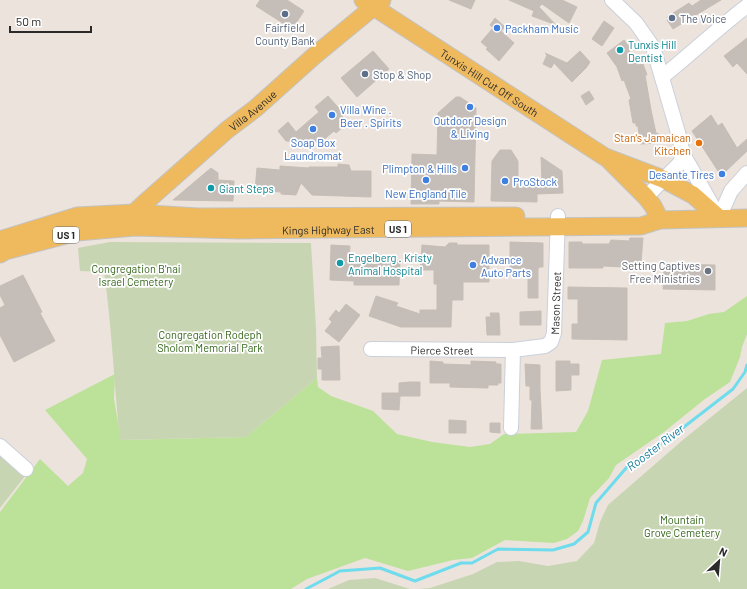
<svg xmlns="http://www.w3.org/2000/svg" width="747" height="589" font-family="Barlow,sans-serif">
<rect width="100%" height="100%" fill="#ece3dc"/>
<path fill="#bbe298" d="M 747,296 L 747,334 L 742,347 L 740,357 L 730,382 L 705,399 L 664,432 L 616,465 L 609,478 L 590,498 L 583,521 L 578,531 L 567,539 L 554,543 L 505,540 L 472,558 L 453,560 L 408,571 L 365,558 L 307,579 L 291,589 L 0,589 L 0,512 L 40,459 L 68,486 L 83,473 L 87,459 L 45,410 L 115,374 L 114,399 L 121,440 L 246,437 L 317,378 L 318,387 L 331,396 L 373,411 L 397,434 L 432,442 L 470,447 L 490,444 L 504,434 L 576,432 L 588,411 L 602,360 L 661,354 L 665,323 L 687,321 L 709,314 L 724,312 Z"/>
<g fill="#c8d5b3">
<path d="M 110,242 L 311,243 L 316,328 L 317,378 L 246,437 L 120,440 C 114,384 112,328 104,272 L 80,271 L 78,248 Z"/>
<path d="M 747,388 L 747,589 L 418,589 L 430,588 L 473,574 L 497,562 L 519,561 L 548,566 L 577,561 L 594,543 L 600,522 L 608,505 L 684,439 Z"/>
<path d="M 0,454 L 25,476 L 0,508 Z"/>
<path d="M 375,578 L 410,589 L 328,589 L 349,580 Z"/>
</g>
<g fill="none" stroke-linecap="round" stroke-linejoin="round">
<path stroke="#6fdced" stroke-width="3" d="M 306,589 L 340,571 L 380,568 L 415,581 L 461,563 L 472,563 L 498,549 L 553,550 L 574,544 L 588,532 L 596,503 L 627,467 L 680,430 L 733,389 L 745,372 L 747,365"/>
</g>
<g fill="#c4bdb8" stroke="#c7beb5">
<path d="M 260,0 L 287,0 L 304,11 L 292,29 L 256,6 Z"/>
<path d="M 449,0 L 475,0 L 471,9 Z"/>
<path d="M 509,0 L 562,0 L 577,7 L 569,23 L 542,4 L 539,7 L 556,25 L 532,16 L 534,11 Z"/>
<path d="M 701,0 L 721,0 L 673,29 L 667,20 L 668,19 L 667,17 L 689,3 L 692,6 Z"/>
<path d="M 495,18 L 505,27 L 501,31 L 514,43 L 499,61 L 486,49 L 488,48 L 481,42 L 493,28 L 490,25 Z"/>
<path d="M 604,21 L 614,28 L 602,46 L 592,39 Z"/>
<path d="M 747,38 L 747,74 L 737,63 L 733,67 L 724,56 Z"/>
<path d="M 624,40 L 631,49 L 629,51 L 638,65 L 643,64 L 647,75 L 645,75 L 651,110 L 656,133 L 659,134 L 660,143 L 640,144 L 638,126 L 636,126 L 636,123 L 633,123 L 629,100 L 631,99 L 624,80 L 622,81 L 617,67 L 607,53 Z"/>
<path d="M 373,51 L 389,69 L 357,97 L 341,78 Z"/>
<path d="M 580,51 L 590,62 L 586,68 L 572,82 L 554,63 L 551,68 L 543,64 L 547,55 L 545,53 L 567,63 Z"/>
<path d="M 589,91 L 594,99 L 586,105 L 581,96 Z"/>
<path d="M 328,96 L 344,114 L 342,116 L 348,123 L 336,133 L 334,131 L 321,142 L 286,141 L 278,131 L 288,122 L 296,132 L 319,112 L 315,107 Z"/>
<path d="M 456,97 L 460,97 L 476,108 L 474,202 L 439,201 L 439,204 L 411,204 L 412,154 L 437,155 L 438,113 Z"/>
<path d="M 711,115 L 718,126 L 722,123 L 737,148 L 747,139 L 747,151 L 724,173 L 720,174 L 692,131 Z"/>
<path d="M 500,150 L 511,150 L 518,161 L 518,181 L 542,181 L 541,157 L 562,171 L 563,193 L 537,194 L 537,202 L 491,201 L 492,161 Z"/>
<path d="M 338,164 L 349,165 L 351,171 L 371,171 L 371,197 L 312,195 L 301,183 L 296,195 L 281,194 L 281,192 L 255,190 L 257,168 L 280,170 L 280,166 L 309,168 L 309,167 L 338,167 Z"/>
<path d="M 211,168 L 218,173 L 218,180 L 234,181 L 233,201 L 173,200 Z"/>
<path d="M 630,238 L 643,238 L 641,263 L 639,264 L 622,263 L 622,267 L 603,266 L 603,268 L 569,268 L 569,242 L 582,242 L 582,244 L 609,244 L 611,240 L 629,241 Z"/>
<path d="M 510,242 L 543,243 L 543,267 L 539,267 L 538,269 L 538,298 L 528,298 L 528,269 L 510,268 Z"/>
<path d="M 449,243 L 457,243 L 457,245 L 489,245 L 489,282 L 463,282 L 463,300 L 452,300 L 451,327 L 401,327 L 369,316 L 376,296 L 398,303 L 396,306 L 420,314 L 420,310 L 437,310 L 437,284 L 434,284 L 434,270 L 420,270 L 422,245 L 445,247 Z"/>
<path d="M 331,245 L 350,246 L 349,260 L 400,260 L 399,285 L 354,285 L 354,281 L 330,280 Z"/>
<path d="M 664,264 L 715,265 L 715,290 L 663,289 Z"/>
<path d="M 23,275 L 42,312 L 40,313 L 55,341 L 14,362 L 0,335 L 0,308 L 5,305 L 0,295 L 0,286 Z"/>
<path d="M 568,287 L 627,288 L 627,340 L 572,339 L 572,324 L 578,324 L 578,299 L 568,299 Z"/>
<path d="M 346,304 L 360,315 L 339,342 L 325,331 L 332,322 L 329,319 L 336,310 L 339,313 Z"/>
<path d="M 541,311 L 541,325 L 520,325 L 520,312 Z"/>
<path d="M 490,313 L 499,313 L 500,335 L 487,335 L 486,317 L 491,317 Z"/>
<path d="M 339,346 L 340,380 L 322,380 L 322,369 L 318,369 L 318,358 L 322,358 L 321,347 Z"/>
<path d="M 430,361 L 443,362 L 443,364 L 471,365 L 471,361 L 496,362 L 496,364 L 501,364 L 501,383 L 498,383 L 498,385 L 488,385 L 488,388 L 450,387 L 450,383 L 430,383 Z"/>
<path d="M 556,361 L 570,361 L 570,364 L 579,364 L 579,375 L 571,375 L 571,390 L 556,391 Z"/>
<path d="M 525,364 L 540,365 L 540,389 L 542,429 L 531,429 L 532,400 L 530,400 L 530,386 L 526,386 Z"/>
<path d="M 409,382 L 420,382 L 420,396 L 400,396 L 399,410 L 382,409 L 382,393 L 399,393 L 399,383 Z"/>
<path d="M 449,420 L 466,421 L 466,433 L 449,433 Z"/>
<path d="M 490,423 L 500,423 L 500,433 L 490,432 Z"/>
</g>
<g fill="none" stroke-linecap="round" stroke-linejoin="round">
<g stroke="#cad0db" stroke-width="16">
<g id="minor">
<path d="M 612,0 L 636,23 L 653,47 L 679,136 L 683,154 L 716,212"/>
<path d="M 662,77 C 691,54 718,28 747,6"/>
<path d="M 646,197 L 680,163 L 683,154"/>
<path d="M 719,218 L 731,191 L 747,173"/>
<path id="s1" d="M 371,349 L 513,350"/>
<path id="s2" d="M 511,428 L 513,350 L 545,346 L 551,342 L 554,333 L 558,216"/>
<path d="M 0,446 L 26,469"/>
</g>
</g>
<g stroke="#c3c3c3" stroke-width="19">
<g id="major">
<path id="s3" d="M 363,0 L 605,157 L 663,179 L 693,195 L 719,218"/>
<path d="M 610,161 L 646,197 L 653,206 L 660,220"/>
<path id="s4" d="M 135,220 L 134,213 L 148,200 L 227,130 L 256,108 L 314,56 L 382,0"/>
<path d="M 0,240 L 77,216 L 134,213 L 198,217 L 516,216"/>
<path id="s5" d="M 0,254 L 5,251 L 77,232 L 135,227 L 239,230 L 641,226 L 660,220 L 747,218"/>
</g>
</g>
<use href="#minor" stroke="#fff" stroke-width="14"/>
<use href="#major" stroke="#efba5d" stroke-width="17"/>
</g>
<g fill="#5c6f8a" stroke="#fff" stroke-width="1.5">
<circle cx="285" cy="14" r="4"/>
<circle cx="672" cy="18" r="4"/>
<circle cx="365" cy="74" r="4"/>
</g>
<g fill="#3f7fe0" stroke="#fff" stroke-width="1.5">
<circle cx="497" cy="28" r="4"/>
<circle cx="470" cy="107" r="4"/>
<circle cx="332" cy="115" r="4"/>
<circle cx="313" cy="129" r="4"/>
<circle cx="465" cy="168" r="4"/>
<circle cx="722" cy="174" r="4"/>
<circle cx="426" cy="180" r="4"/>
<circle cx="505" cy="181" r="4"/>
<circle cx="473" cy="265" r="4"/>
</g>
<g fill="#0f9aa8" stroke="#fff" stroke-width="1.5">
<circle cx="620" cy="50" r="4"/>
<circle cx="211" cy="188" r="4"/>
<circle cx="340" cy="263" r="4"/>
</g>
<circle fill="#e8710a" stroke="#fff" stroke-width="1.5" cx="699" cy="143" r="4"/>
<circle fill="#6b7280" stroke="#fff" stroke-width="1.5" cx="708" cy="271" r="4"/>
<g text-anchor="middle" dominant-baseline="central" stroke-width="3.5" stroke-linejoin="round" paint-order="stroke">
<g fill="#fff" stroke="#6a6a6a" stroke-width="1">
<rect x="385" y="221" width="26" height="16" rx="3"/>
<rect x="53" y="227" width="26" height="16" rx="3"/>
</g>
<g font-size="10" font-weight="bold" fill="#2a2a2a">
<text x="398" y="229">US 1</text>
<text x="66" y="235">US 1</text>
</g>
<g font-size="11" fill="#4e5e75" stroke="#fff" text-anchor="start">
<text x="680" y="18">The Voice</text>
<text x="285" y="27" text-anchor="middle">Fairfield<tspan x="285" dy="13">County Bank</tspan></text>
<text x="373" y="74">Stop &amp; Shop</text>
</g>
<g font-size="11" fill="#366cbe" stroke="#fff" text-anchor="start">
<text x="505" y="28">Packham Music</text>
<text x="340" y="109">Villa Wine .<tspan x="340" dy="13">Beer . Spirits</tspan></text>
<text x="470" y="120" text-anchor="middle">Outdoor Design<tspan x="470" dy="13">&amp; Living</tspan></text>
<text x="313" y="142" text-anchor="middle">Soap Box<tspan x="313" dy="13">Laundromat</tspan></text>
<text x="457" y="168" text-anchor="end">Plimpton &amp; Hills</text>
<text x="714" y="174" text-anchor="end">Desante Tires</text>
<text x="513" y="181">ProStock</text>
<text x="426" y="193" text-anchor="middle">New England Tile</text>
<text x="481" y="259">Advance<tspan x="481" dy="13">Auto Parts</tspan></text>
</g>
<g font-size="11" fill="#0d838f" stroke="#fff" text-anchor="start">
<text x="628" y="44">Tunxis Hill<tspan x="628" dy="13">Dentist</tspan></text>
<text x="219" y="188">Giant Steps</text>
<text x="348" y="257">Engelberg . Kristy<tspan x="348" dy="13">Animal Hospital</tspan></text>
</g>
<g font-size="11" fill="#2a2a2a" stroke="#fff">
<text stroke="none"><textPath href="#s3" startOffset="151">Tunxis Hill Cut Off South</textPath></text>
<text stroke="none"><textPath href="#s4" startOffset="164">Villa Avenue</textPath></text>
<text stroke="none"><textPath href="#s5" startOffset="332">Kings Highway East</textPath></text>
<text stroke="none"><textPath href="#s2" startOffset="157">Mason Street</textPath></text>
<text stroke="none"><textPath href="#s1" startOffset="71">Pierce Street</textPath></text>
</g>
<g font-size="11" fill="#c56008" stroke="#fff" text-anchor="end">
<text x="691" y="137">Stan's Jamaican<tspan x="691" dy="13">Kitchen</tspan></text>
</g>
<g font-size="11" fill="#5b616d" stroke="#fff" text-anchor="end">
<text x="700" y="265">Setting Captives<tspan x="700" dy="13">Free Ministries</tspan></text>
</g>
<g font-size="11" fill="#34661a" stroke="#fff">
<text x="136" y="268">Congregation B'nai<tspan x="136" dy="13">Israel Cemetery</tspan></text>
<text x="210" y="334">Congregation Rodeph<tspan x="210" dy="13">Sholom Memorial Park</tspan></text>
<text x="682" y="519">Mountain<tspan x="682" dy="13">Grove Cemetery</tspan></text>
</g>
<g font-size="12" font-style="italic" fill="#0f7b99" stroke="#fff">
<text transform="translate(655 447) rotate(-37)">Rooster River</text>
</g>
</g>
<g transform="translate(719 561) rotate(26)" stroke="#ffffff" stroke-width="3" paint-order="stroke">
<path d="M0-3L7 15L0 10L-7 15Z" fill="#2a2a2a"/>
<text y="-6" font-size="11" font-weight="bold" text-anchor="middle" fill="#2a2a2a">N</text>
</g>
<path d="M10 26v6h81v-6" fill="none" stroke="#2a2a2a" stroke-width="2"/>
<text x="16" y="26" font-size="12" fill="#2a2a2a" stroke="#ffffff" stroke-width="3" paint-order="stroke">50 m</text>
</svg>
